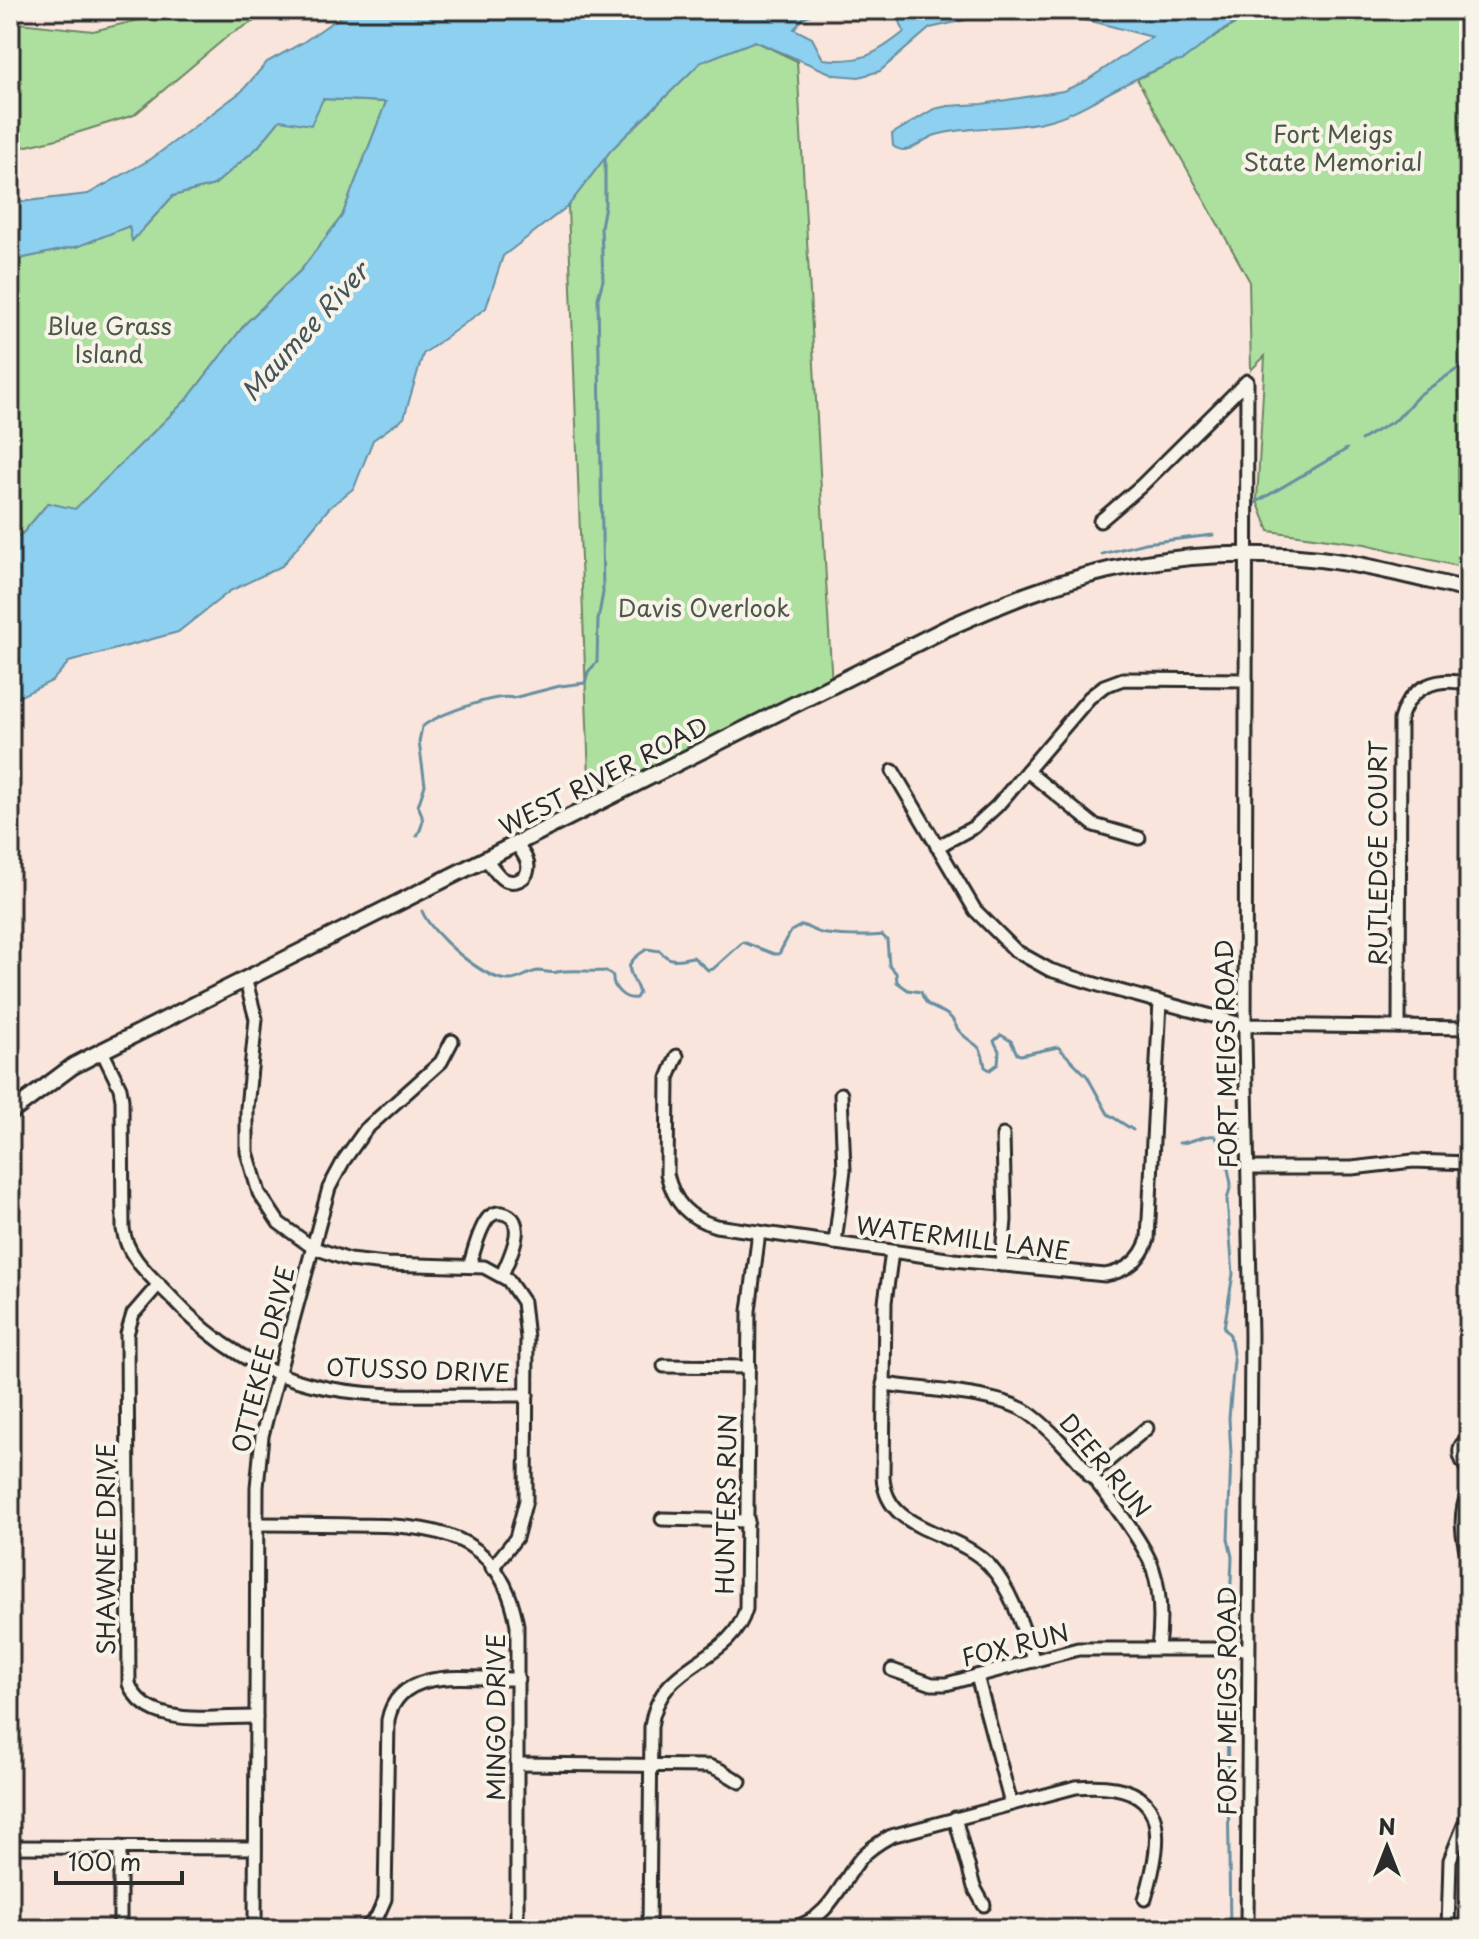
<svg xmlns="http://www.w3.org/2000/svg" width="1479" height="1939" font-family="'Playpen Sans',sans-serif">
<rect width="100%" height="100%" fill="#f9e5db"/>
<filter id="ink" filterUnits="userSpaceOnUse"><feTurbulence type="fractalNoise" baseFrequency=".0125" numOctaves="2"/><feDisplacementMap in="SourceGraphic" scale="16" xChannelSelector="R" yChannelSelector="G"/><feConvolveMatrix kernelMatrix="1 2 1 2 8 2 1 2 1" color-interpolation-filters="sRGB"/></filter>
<g filter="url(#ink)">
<g fill="#addf9f" stroke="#6c8565" stroke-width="2">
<path d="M 180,10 L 274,10 L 229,35 L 134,115 L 57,139 L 10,150 L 10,22 L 93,31 Z"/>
<path d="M 1257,10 L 1469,10 L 1469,569 L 1365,544 L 1269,531 L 1257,501 L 1265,356 L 1251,370 L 1249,280 L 1137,79 L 1174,62 Z"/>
<path d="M 755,41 L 797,61 L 832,686 L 590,806 L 568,206 L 611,150 L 701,62 Z"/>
<path d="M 323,99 L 386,102 L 342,216 L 301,270 L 246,323 L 189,397 L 75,510 L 48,503 L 23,533 L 10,542 L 10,261 L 79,246 L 129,226 L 133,240 L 173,196 L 214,185 L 258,147 L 280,120 Z"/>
</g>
<g fill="#8ed0ef" stroke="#668ea1" stroke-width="2">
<path d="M 350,10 L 821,10 L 803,18 L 794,29 L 812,38 L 823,59 C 861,63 875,55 904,32 L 899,19 L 901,11 L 990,10 L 970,19 L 930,28 L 880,71 L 859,77 L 835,75 L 755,41 L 701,62 L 611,150 L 568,206 L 503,256 L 486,308 L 423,354 L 404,418 L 373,440 L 354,488 L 329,508 L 282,566 L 230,591 L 178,632 L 69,662 L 52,681 L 10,701 L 10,542 L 23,533 L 48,503 L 75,509 L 189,397 L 246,323 L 301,270 L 342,216 L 386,102 L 323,99 L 311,125 L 280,120 L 258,147 L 214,185 L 173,196 L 132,241 L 129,226 L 79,246 L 10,261 L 10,203 L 88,194 L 151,159 L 242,91 L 267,62 L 302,43 Z"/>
<path d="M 1028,10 L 1257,10 L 1220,32 L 1182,61 L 1174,62 C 1157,70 1140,76 1124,85 C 1099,97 1073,115 1046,121 C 1011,130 972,125 936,135 C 921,139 908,158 893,146 L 892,134 L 934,109 L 948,106 L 982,104 L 1063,91 L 1084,82 L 1152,37 L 1099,23 Z"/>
</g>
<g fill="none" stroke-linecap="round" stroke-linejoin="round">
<g stroke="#668ea1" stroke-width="3">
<path d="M 1361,440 L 1397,419 L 1419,395 L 1469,361"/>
<path d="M 1255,503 L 1347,449"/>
<path d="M 1102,554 L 1145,543 L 1213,535"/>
<path d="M 417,836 C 424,824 424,817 418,806 L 425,785 L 419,742 L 422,727 C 436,715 497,693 513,698 L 560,686 L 585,683 L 588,672 L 597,662 L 598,620 L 603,593 L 598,298 L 603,280 L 601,227 L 605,205 L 605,158"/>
<path d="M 422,911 C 431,934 483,979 508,980 C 520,981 527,972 538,971 C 544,971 551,974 557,972 C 572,969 589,972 606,971 L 613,976 C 612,988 624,1000 636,998 L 639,993 C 632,970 618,967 647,949 L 660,951 C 671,964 679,959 693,957 L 708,970 L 713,969 L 743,942 L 774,954 L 779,954 L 791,931 L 802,925 C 808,927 814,931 821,933 C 834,936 869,937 882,935 L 887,940 L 889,965 L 896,973 L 897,982 L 908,990 L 921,992 C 928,1012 935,1005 949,1016 C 955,1020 955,1027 960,1032 C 975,1048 981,1040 985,1067 L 990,1070 L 998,1064 L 999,1051 L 994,1041 L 1001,1035 L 1011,1041 L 1017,1054 L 1021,1055 L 1058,1047 L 1087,1076 L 1108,1114 L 1133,1130"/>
<path d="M 1179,1143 C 1192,1143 1203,1134 1215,1136 L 1225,1153 L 1231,1184 L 1227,1200 L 1233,1274 L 1224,1328 L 1230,1335 L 1234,1360 L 1229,1418 L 1231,1454 L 1228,1539 L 1232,1557 L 1229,1630"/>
<path d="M 1230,1929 L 1227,1707 L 1230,1671"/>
</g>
<g stroke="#2b2b2b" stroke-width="17">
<g id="minor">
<path d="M 1100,521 L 1141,486 L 1247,381 L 1245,1035 L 1251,1335 L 1247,1929"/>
<path d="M 893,771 L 975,910 L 1016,951 L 1050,970 L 1105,987 L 1245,1025 L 1469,1028"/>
<path d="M 1027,771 L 1094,825 L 1139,838"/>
<path d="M 937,847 L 974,827 L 997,806 L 1089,698 L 1104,686 L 1123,679 L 1246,680"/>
<path d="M 486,859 C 491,865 496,874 503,879 C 514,885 528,879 528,867 C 528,858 520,850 516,843"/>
<path d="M 245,978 L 256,1019 L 247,1108 L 247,1152 L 259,1193 L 279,1223 L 312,1247 L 349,1260 L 386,1264 L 484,1267 L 508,1280 L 523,1302 L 527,1338 L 526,1500 L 516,1538 L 492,1568"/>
<path d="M 1399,1027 L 1400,720 C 1409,686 1438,676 1469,684"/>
<path d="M 102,1051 L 120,1088 L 122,1100 L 123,1229 C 127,1258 152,1277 171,1297 C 281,1415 381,1393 527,1395"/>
<path d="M 677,1056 L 668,1078 L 667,1174 C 674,1203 688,1218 716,1226 L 954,1260 L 1105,1275 C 1127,1271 1141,1260 1148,1239 L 1160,1002"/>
<path d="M 1248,1168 L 1352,1168 L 1413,1161 L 1469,1163"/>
<path d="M 835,1243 L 844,1170 L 841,1094"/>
<path d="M 892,1252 L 885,1302 L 883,1477 C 886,1534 957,1529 990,1566 C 1013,1592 1023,1629 1034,1661"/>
<path d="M 470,1264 C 474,1251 478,1233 486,1221 C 489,1216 495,1212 502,1213 C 531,1219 508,1260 502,1275"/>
<path d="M 1001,1265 L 1005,1220 L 1003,1135"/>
<path d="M 159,1284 L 133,1314 L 127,1334 L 129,1684 C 148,1730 214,1716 256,1717"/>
<path d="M 664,1366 L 749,1367"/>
<path d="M 883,1384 C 921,1389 990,1393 1022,1409 C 1056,1426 1142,1533 1153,1569 C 1161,1593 1161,1623 1158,1648"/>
<path d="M 1469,1439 C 1453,1447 1461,1461 1469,1472"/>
<path d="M 1090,1476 L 1147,1428"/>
<path d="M 1469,1490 C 1458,1515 1462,1536 1469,1562"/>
<path d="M 662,1519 L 748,1521"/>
<path d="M 257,1524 C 288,1524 319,1524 350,1525 C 431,1525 500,1529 517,1625 L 517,1929"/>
<path d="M 892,1670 L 932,1684 L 946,1684 L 1078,1649 L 1248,1649"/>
<path d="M 977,1676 L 1011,1804"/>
<path d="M 518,1764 L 709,1766 L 720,1770 L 740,1782"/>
<path d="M 955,1818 L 974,1887 L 984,1905"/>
<path d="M 10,1847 L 255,1848"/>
<path d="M 120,1929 L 120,1847"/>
<path d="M 255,1929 L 257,1487 L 262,1436 L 268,1412 L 329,1188 L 344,1160 L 366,1129 L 441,1062 L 452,1041"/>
<path d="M 365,1929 L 377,1917 L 385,1899 L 388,1720 C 399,1663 475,1680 518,1679"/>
<path d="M 649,1929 L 651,1727 C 660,1659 730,1665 746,1609 L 749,1311 L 759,1232"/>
<path d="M 738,1929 C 756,1928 776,1930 794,1927 C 830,1919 840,1883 861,1858 C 870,1848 880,1842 891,1836 L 1076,1787 C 1167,1779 1166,1829 1145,1899"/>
<path d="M 1448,1929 L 1450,1860 L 1469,1813"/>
</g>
</g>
<g stroke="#2b2b2b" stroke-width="20">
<path id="major" d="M 10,1113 L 73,1066 L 102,1051 L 947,628 C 975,616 1003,603 1032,593 C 1124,559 1222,548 1320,559 C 1370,565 1420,579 1469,590"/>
</g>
<use href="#minor" stroke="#f7f3e8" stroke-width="11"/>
<use href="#major" stroke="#f7f3e8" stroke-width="14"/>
</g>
</g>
<g text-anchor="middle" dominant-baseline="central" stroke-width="8" stroke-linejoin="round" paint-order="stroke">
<g font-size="24" fill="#4c5848" stroke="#f7f3e8">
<text x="1333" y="133">Fort Meigs<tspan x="1333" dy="28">State Memorial</tspan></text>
<text x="109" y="325">Blue Grass<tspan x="109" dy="28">Island</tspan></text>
<text x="704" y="607">Davis Overlook</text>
</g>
<g font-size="24" fill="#2b2b2b" stroke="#f7f3e8">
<text transform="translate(603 775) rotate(-27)">WEST RIVER ROAD</text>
<text transform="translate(1377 853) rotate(-90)">RUTLEDGE COURT</text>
<text transform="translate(1225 1054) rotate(-91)">FORT MEIGS ROAD</text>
<text transform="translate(963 1237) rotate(7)">WATERMILL LANE</text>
<text transform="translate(262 1359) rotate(-76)">OTTEKEE DRIVE</text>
<text transform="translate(418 1369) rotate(2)">OTUSSO DRIVE</text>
<text transform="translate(1106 1465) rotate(50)">DEER RUN</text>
<text transform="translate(725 1504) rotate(-89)">HUNTERS RUN</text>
<text transform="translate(105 1549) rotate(-90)">SHAWNEE DRIVE</text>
<text transform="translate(1015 1644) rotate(-14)">FOX RUN</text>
<text transform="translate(1226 1701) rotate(-90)">FORT MEIGS ROAD</text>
<text transform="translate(495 1717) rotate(-90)">MINGO DRIVE</text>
</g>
<g font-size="26" font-style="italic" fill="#44545c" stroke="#f7f3e8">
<text transform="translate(304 331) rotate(-48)">Maumee River</text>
</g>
</g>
<rect width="1479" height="1939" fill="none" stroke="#f7f3e8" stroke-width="40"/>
<rect x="20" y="20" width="1439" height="1899" fill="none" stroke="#2b2b2b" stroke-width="3" filter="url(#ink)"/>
<g transform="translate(1387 1847)" stroke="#f7f3e8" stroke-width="6" paint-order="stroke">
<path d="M0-6L14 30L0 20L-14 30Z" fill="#2b2b2b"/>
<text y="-12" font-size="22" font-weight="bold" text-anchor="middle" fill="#2b2b2b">N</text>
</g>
<path d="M56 1871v12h126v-12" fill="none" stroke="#2b2b2b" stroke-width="4"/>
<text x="68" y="1871" font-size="24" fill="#2b2b2b" stroke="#f7f3e8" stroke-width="6" paint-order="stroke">100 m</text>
</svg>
